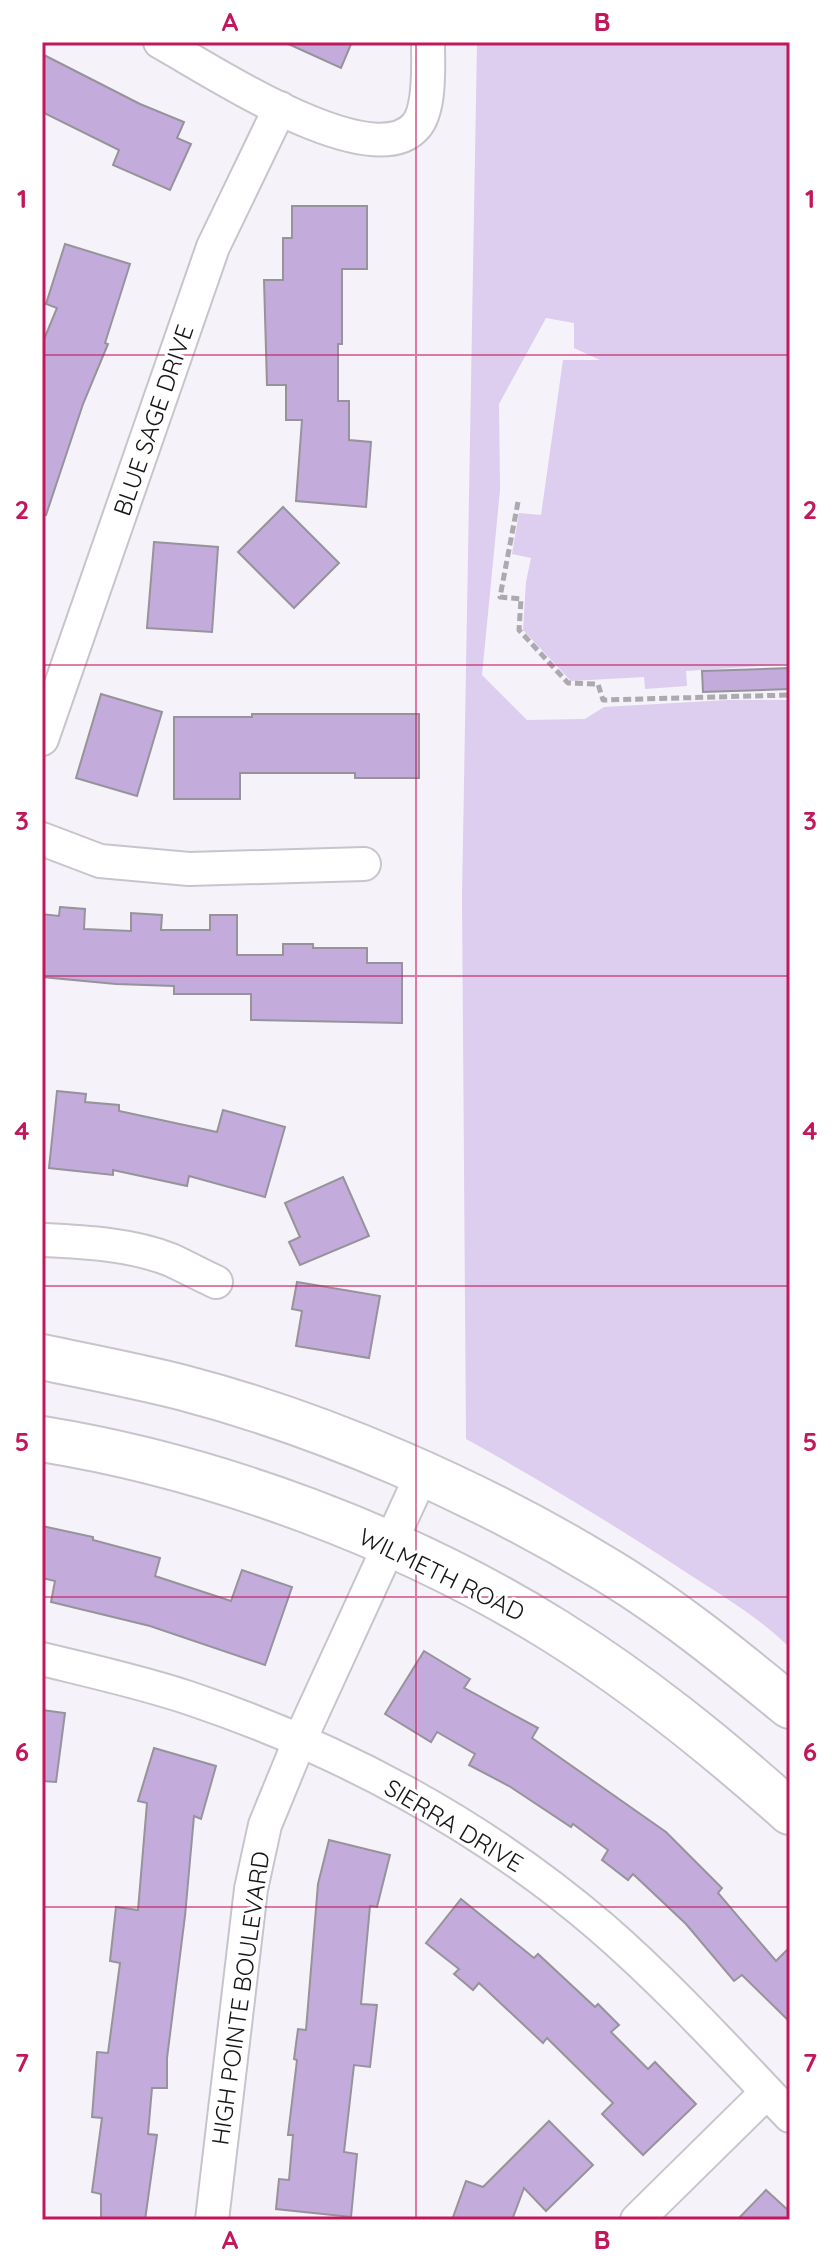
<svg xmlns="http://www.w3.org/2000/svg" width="832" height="2262" font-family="Quicksand,sans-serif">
<rect width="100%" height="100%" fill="#f5f2fa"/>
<path fill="#ddcdee" d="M 477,42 L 790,42 L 790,664 L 686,671 L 687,686 L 645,689 L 644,677 L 571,681 L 523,630 L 526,582 L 531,558 L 512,554 L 519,513 L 541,515 L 563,360 L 600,360 L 574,348 L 574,323 L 546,318 L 499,404 L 500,490 L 482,675 L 527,720 L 585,719 L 604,707 L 728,700 L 790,700 L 790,1648 C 758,1616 719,1594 681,1569 C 611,1523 540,1480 466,1439 L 462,897 Z"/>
<g fill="#c3acdc" stroke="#96939a" stroke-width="2">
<path d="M 284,42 L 352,42 L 341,68 Z"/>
<path d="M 42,54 L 140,104 L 184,122 L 177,138 L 191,144 L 170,190 L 113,165 L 119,150 L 42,112 Z"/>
<path d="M 292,206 L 367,206 L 367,269 L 342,269 L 342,344 L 338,344 L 338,401 L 349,401 L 349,440 L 371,442 L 366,507 L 296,501 L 302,420 L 286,420 L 286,385 L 267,385 L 264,280 L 283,280 L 283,238 L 292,238 Z"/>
<path d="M 65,244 L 130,264 L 105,343 L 108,344 L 83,404 L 46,515 L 42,514 L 42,344 L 57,308 L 46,304 Z"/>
<path d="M 283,507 L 339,563 L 294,608 L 238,552 Z"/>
<path d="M 154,542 L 218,547 L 212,632 L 147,628 Z"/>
<path d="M 790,668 L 790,689 L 703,692 L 702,671 Z"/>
<path d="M 101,694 L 162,712 L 137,796 L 76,778 Z"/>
<path d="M 252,714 L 419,714 L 419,778 L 355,778 L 355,773 L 240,773 L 240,799 L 174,799 L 174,717 L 252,717 Z"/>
<path d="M 60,907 L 85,909 L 84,929 L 131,931 L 131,913 L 162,915 L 161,930 L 210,930 L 210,915 L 237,915 L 237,955 L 283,955 L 283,944 L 313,944 L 313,948 L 367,948 L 367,963 L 402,963 L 402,1023 L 251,1020 L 251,994 L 174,994 L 174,986 L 116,984 L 42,977 L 42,914 L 59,916 Z"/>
<path d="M 57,1091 L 86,1094 L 85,1102 L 119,1105 L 119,1111 L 217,1132 L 223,1110 L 285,1127 L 265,1197 L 189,1176 L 187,1186 L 113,1170 L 113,1175 L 49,1168 Z"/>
<path d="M 343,1177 L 369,1236 L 300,1265 L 289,1242 L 300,1237 L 285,1203 Z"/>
<path d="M 297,1282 L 380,1296 L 369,1358 L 296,1346 L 302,1311 L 292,1309 Z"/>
<path d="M 42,1526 L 93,1537 L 93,1540 L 160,1558 L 155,1576 L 231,1601 L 242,1570 L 292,1587 L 265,1665 L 150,1626 L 51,1602 L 55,1581 L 42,1578 Z"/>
<path d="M 424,1651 L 470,1679 L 464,1688 L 538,1728 L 532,1738 L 666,1832 L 722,1888 L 718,1893 L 776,1961 L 790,1947 L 790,2022 L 742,1975 L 734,1981 L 686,1924 L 633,1874 L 628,1880 L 602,1860 L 608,1850 L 573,1824 L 571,1827 L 509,1786 L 469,1765 L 475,1754 L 437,1732 L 431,1742 L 385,1714 Z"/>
<path d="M 42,1710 L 65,1713 L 56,1782 L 42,1781 Z"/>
<path d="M 154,1748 L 216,1766 L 201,1819 L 194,1816 L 185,1916 L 167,2058 L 167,2088 L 152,2088 L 148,2134 L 157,2135 L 145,2220 L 101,2220 L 101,2194 L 92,2192 L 102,2118 L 92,2117 L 97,2052 L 108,2053 L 120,1963 L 110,1961 L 116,1907 L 138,1910 L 147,1803 L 138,1801 Z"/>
<path d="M 329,1840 L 390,1855 L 377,1907 L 370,1906 L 361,2004 L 377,2005 L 370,2067 L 354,2065 L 344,2152 L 357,2154 L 351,2217 L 276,2209 L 279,2179 L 289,2180 L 293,2135 L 288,2135 L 297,2060 L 294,2059 L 298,2029 L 306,2030 L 318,1884 Z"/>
<path d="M 461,1899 L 534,1958 L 538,1954 L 595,2007 L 598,2004 L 619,2025 L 611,2032 L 648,2069 L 655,2062 L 696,2104 L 643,2155 L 602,2114 L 613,2103 L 547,2038 L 543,2043 L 479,1983 L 473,1990 L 454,1974 L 459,1969 L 426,1943 Z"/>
<path d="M 549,2121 L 593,2165 L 546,2211 L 524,2188 L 512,2220 L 452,2220 L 466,2181 L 483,2187 Z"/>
<path d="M 766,2190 L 790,2212 L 790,2220 L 737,2220 Z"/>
</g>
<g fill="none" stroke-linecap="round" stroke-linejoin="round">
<g stroke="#c8c4cc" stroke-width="36">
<g id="street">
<path d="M 160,42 C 206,67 372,178 416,126 C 431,109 428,64 428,42"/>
<path d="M 42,739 L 213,247 L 280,108"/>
<path d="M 42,839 L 100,861 L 189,869 L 364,864"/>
<path d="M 42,1240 C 84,1242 131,1244 171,1260 C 186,1267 201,1275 216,1282"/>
<path d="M 42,1659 C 91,1671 141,1682 189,1698 C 338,1748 481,1824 601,1927 C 668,1985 729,2052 790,2116"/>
<path d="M 212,2220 L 251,1889 L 265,1825 L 299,1742 L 422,1474"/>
<path d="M 637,2220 L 767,2092"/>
</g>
</g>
<g stroke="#c8c4cc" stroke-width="48">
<g id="secondary">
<path d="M 42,1357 C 89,1367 137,1376 184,1388 C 325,1425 476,1491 600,1566 C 668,1606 730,1657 790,1706"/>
<path d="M 42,1439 C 216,1467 406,1538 555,1631 C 640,1684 716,1746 790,1812"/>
</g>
</g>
<path stroke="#acaab0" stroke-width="5" stroke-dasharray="8 4" stroke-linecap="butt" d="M 518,502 L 500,597 L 521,599 L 519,630 L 568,683 L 598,684 L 603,700 L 790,695"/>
<use href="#street" stroke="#fff" stroke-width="32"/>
<use href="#secondary" stroke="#fff" stroke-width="44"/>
</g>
<path fill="none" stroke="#c2185b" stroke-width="2" stroke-opacity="0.55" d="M 416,42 L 416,2220M 42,355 L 790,355M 42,665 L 790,665M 42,976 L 790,976M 42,1286 L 790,1286M 42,1597 L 790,1597M 42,1907 L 790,1907"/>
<g text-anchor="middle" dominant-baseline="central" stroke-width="6" stroke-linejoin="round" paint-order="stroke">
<g font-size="24" fill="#161517" stroke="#fff">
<text transform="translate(153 420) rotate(-71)">BLUE SAGE DRIVE</text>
<text transform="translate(442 1574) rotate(26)">WILMETH ROAD</text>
<text transform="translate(454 1825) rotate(31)">SIERRA DRIVE</text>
<text transform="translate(240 1998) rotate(-82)">HIGH POINTE BOULEVARD</text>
</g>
</g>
<rect width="832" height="2262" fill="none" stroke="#ffffff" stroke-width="88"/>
<rect x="44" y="44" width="744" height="2174" fill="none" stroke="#c2185b" stroke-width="3"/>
<g font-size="26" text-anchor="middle" font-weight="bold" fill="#c2185b">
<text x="230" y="31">A</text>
<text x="602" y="31">B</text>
<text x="22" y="208">1</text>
<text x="810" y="208">1</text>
<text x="22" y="519">2</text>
<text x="810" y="519">2</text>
<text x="22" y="830">3</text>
<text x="810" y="830">3</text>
<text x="22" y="1140">4</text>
<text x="810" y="1140">4</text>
<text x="22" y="1451">5</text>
<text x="810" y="1451">5</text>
<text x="22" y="1761">6</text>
<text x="810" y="1761">6</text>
<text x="22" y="2072">7</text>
<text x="810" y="2072">7</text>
<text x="230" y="2249">A</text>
<text x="602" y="2249">B</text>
</g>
</svg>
